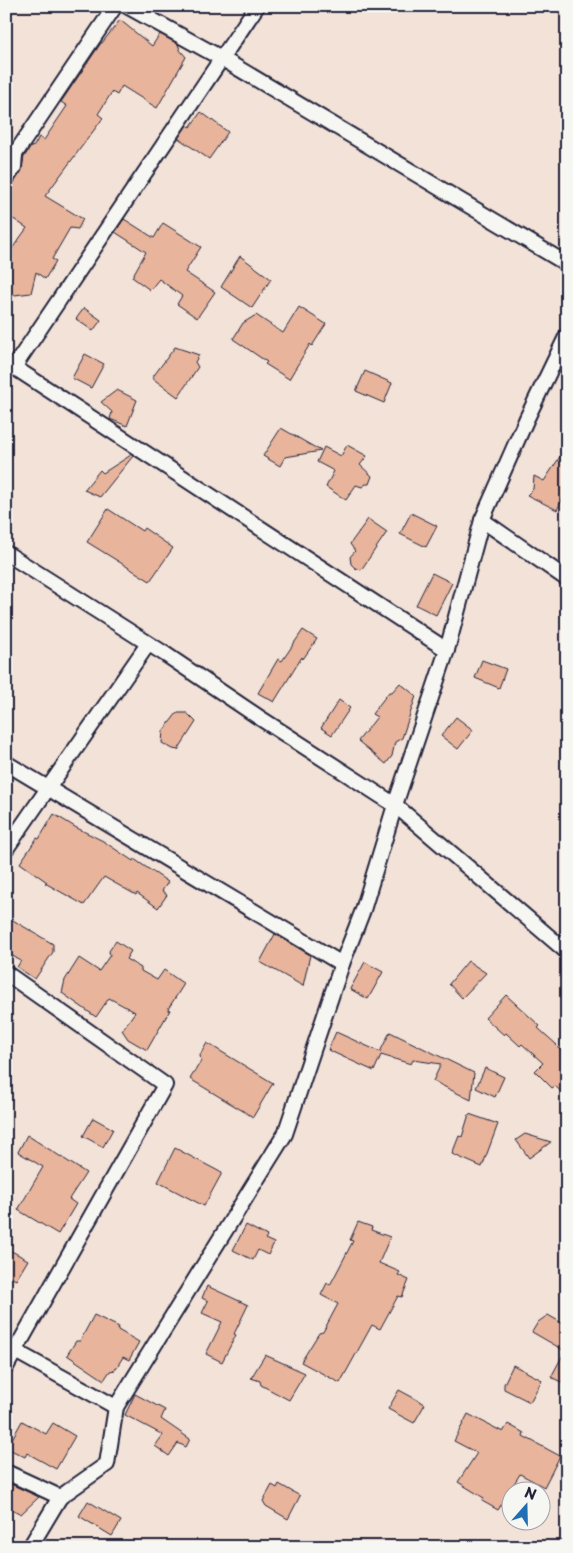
<svg xmlns="http://www.w3.org/2000/svg" width="573" height="1553" font-family="'Playpen Sans',sans-serif">
<rect width="100%" height="100%" fill="#f2e2d8"/>
<filter id="ink" filterUnits="userSpaceOnUse"><feTurbulence type="fractalNoise" baseFrequency=".02" numOctaves="2"/><feDisplacementMap in="SourceGraphic" scale="10" xChannelSelector="R" yChannelSelector="G"/><feConvolveMatrix kernelMatrix="1 2 1 2 8 2 1 2 1" color-interpolation-filters="sRGB"/></filter>
<g filter="url(#ink)">
<g fill="#e8b49b" stroke="#22223b">
<path d="M 120,20 L 152,46 L 160,34 L 178,44 L 180,50 L 186,57 L 157,108 L 122,86 L 117,95 L 112,92 L 98,114 L 103,118 L 45,196 L 83,219 L 78,229 L 70,228 L 52,259 L 56,261 L 45,279 L 36,272 L 31,293 L 6,296 L 6,257 L 27,228 L 6,214 L 6,188 L 13,184 L 21,172 L 24,157 L 31,147 L 34,146 L 39,137 L 44,140 L 67,106 L 61,102 L 101,43 L 102,43 Z"/>
<path d="M 201,112 L 228,132 L 209,159 L 178,138 L 187,125 L 190,127 Z"/>
<path d="M 124,219 L 154,238 L 163,223 L 201,247 L 185,272 L 215,292 L 197,318 L 177,304 L 182,296 L 159,279 L 150,290 L 132,277 L 146,252 L 115,232 Z"/>
<path d="M 240,256 L 271,279 L 252,308 L 221,287 Z"/>
<path d="M 299,307 L 326,324 L 312,346 L 310,344 L 289,379 L 265,364 L 267,362 L 233,339 L 243,323 L 256,315 L 283,333 Z"/>
<path d="M 84,308 L 101,320 L 93,331 L 76,319 Z"/>
<path d="M 175,347 L 199,355 L 195,362 L 198,367 L 178,397 L 152,378 Z"/>
<path d="M 85,354 L 104,364 L 91,388 L 72,378 Z"/>
<path d="M 365,371 L 392,383 L 384,403 L 356,391 Z"/>
<path d="M 117,390 L 137,400 L 127,426 L 110,419 L 112,412 L 101,402 Z"/>
<path d="M 281,428 L 321,451 L 285,457 L 280,466 L 263,456 Z"/>
<path d="M 347,445 L 367,456 L 360,465 L 372,476 L 369,484 L 366,484 L 362,487 L 356,485 L 346,500 L 326,487 L 334,471 L 317,462 L 324,447 L 341,456 Z"/>
<path d="M 567,446 L 567,490 L 557,510 L 527,495 L 533,489 L 534,476 L 544,481 Z"/>
<path d="M 131,455 L 133,456 L 100,497 L 84,490 L 100,470 L 103,473 Z"/>
<path d="M 108,509 L 142,531 L 144,528 L 173,548 L 150,581 L 87,542 Z"/>
<path d="M 411,513 L 437,526 L 426,547 L 400,534 Z"/>
<path d="M 368,519 L 387,532 L 361,570 L 355,568 L 351,564 L 350,557 L 355,551 L 350,544 Z"/>
<path d="M 432,573 L 452,583 L 436,615 L 416,605 Z"/>
<path d="M 303,630 L 317,639 L 303,659 L 302,657 L 274,702 L 258,693 L 278,659 L 282,661 Z"/>
<path d="M 482,660 L 506,669 L 499,688 L 475,678 Z"/>
<path d="M 400,683 L 416,696 L 402,738 L 395,742 L 392,756 L 386,764 L 358,741 L 377,717 L 372,714 L 389,692 L 392,692 Z"/>
<path d="M 339,700 L 350,708 L 332,735 L 321,728 Z"/>
<path d="M 177,713 L 187,713 L 196,722 L 178,750 L 173,749 L 162,743 L 163,731 Z"/>
<path d="M 456,717 L 473,730 L 458,749 L 441,736 Z"/>
<path d="M 54,814 L 75,827 L 103,841 L 133,861 L 134,859 L 168,882 L 162,891 L 167,895 L 158,908 L 137,893 L 136,895 L 104,877 L 84,905 L 45,883 L 47,882 L 20,863 L 37,838 L 39,839 Z"/>
<path d="M 6,916 L 53,944 L 53,952 L 35,979 L 17,967 L 21,961 L 6,952 Z"/>
<path d="M 275,934 L 310,955 L 303,986 L 260,962 Z"/>
<path d="M 116,941 L 131,951 L 126,959 L 141,968 L 141,971 L 157,980 L 164,970 L 184,984 L 168,1009 L 170,1010 L 147,1050 L 128,1039 L 122,1030 L 135,1012 L 109,998 L 96,1017 L 62,993 L 65,980 L 79,958 L 99,971 L 110,955 L 109,951 Z"/>
<path d="M 468,961 L 486,973 L 462,998 L 449,984 Z"/>
<path d="M 365,962 L 383,972 L 368,999 L 350,989 Z"/>
<path d="M 506,995 L 540,1026 L 538,1028 L 557,1045 L 556,1046 L 567,1057 L 567,1097 L 555,1086 L 552,1088 L 535,1071 L 543,1063 L 522,1044 L 520,1046 L 506,1033 L 504,1035 L 485,1018 Z"/>
<path d="M 336,1032 L 380,1052 L 390,1032 L 474,1073 L 471,1100 L 433,1081 L 441,1064 L 413,1060 L 411,1064 L 381,1055 L 374,1071 L 328,1050 Z"/>
<path d="M 207,1043 L 273,1083 L 253,1117 L 190,1079 L 201,1061 L 200,1055 Z"/>
<path d="M 485,1068 L 504,1077 L 495,1097 L 476,1088 Z"/>
<path d="M 469,1114 L 498,1124 L 482,1167 L 452,1154 L 459,1136 L 462,1137 Z"/>
<path d="M 93,1118 L 113,1129 L 103,1147 L 83,1136 Z"/>
<path d="M 525,1134 L 551,1142 L 529,1158 L 516,1140 Z"/>
<path d="M 27,1135 L 86,1173 L 69,1199 L 76,1204 L 58,1234 L 18,1210 L 43,1167 L 18,1152 Z"/>
<path d="M 175,1148 L 222,1173 L 204,1206 L 158,1182 Z"/>
<path d="M 358,1222 L 372,1227 L 371,1230 L 390,1237 L 379,1263 L 400,1272 L 398,1275 L 409,1280 L 402,1297 L 398,1296 L 380,1329 L 372,1325 L 340,1383 L 301,1362 L 319,1333 L 323,1332 L 338,1304 L 321,1295 L 327,1283 L 330,1285 L 339,1268 L 353,1241 L 350,1240 Z"/>
<path d="M 246,1225 L 267,1236 L 265,1239 L 274,1243 L 268,1255 L 258,1250 L 253,1260 L 233,1250 Z"/>
<path d="M 6,1248 L 28,1260 L 16,1280 L 6,1275 Z"/>
<path d="M 207,1286 L 248,1305 L 234,1334 L 236,1335 L 222,1362 L 206,1354 L 222,1322 L 202,1313 L 208,1301 L 202,1298 Z"/>
<path d="M 94,1315 L 119,1327 L 118,1330 L 139,1342 L 129,1360 L 123,1357 L 115,1370 L 110,1371 L 104,1380 L 67,1355 L 76,1341 L 80,1341 Z"/>
<path d="M 548,1315 L 567,1326 L 567,1385 L 551,1377 L 565,1351 L 532,1332 L 538,1322 Z"/>
<path d="M 265,1355 L 305,1373 L 289,1400 L 261,1385 L 260,1381 L 251,1378 Z"/>
<path d="M 513,1365 L 542,1380 L 530,1402 L 504,1389 L 504,1384 Z"/>
<path d="M 399,1390 L 425,1404 L 414,1423 L 388,1409 Z"/>
<path d="M 135,1394 L 165,1410 L 161,1419 L 190,1439 L 186,1447 L 178,1443 L 169,1456 L 155,1446 L 163,1435 L 125,1415 Z"/>
<path d="M 468,1414 L 503,1432 L 508,1424 L 524,1433 L 523,1436 L 560,1456 L 544,1487 L 520,1474 L 498,1510 L 482,1501 L 484,1498 L 458,1482 L 477,1453 L 454,1441 Z"/>
<path d="M 22,1421 L 46,1434 L 53,1423 L 75,1436 L 56,1469 L 27,1453 L 25,1457 L 7,1448 Z"/>
<path d="M 6,1482 L 39,1497 L 21,1514 L 6,1506 Z"/>
<path d="M 279,1484 L 300,1496 L 288,1519 L 266,1506 L 263,1501 L 272,1485 L 277,1488 Z"/>
<path d="M 88,1501 L 121,1521 L 112,1536 L 79,1516 Z"/>
</g>
<g fill="none" stroke-linecap="round" stroke-linejoin="round">
<g stroke="#22223b" stroke-width="18">
<g id="street">
<path d="M 127,6 L 221,58 L 567,264"/>
<path d="M 6,150 L 15,154 L 14,167 L 6,179"/>
<path d="M 15,154 L 115,6"/>
<path d="M 6,362 L 447,650"/>
<path d="M 14,367 L 257,6"/>
<path d="M 482,520 L 567,579"/>
<path d="M 6,553 L 165,654 L 260,718 L 395,805 L 567,952"/>
<path d="M 6,763 L 342,964"/>
<path d="M 6,849 L 148,644"/>
<path d="M 6,973 L 165,1085 L 6,1367"/>
<path d="M 6,1346 L 116,1407"/>
<path d="M 6,1472 L 60,1497 L 107,1464 L 116,1407 L 285,1134 L 342,964 L 363,910 L 395,805 L 447,650 L 482,520 L 527,418 L 567,335"/>
<path d="M 30,1547 L 60,1497"/>
</g>
</g>
<use href="#street" stroke="#f6f6f2" stroke-width="14"/>
</g>
</g>
<rect width="573" height="1553" fill="none" stroke="#f6f6f2" stroke-width="25"/>
<rect x="12" y="12" width="548" height="1528" fill="none" stroke="#22223b" stroke-width="2" filter="url(#ink)"/>
<g transform="translate(526 1506) rotate(20)"><circle r="24" fill="#f6f6f2" stroke="#a1a1a9"/>
<path d="M0-4L9 19L0 12L-9 19Z" fill="#1f6fb2"/>
<text y="-8" font-size="14" font-weight="bold" text-anchor="middle" fill="#22223b">N</text>
</g>
</svg>
